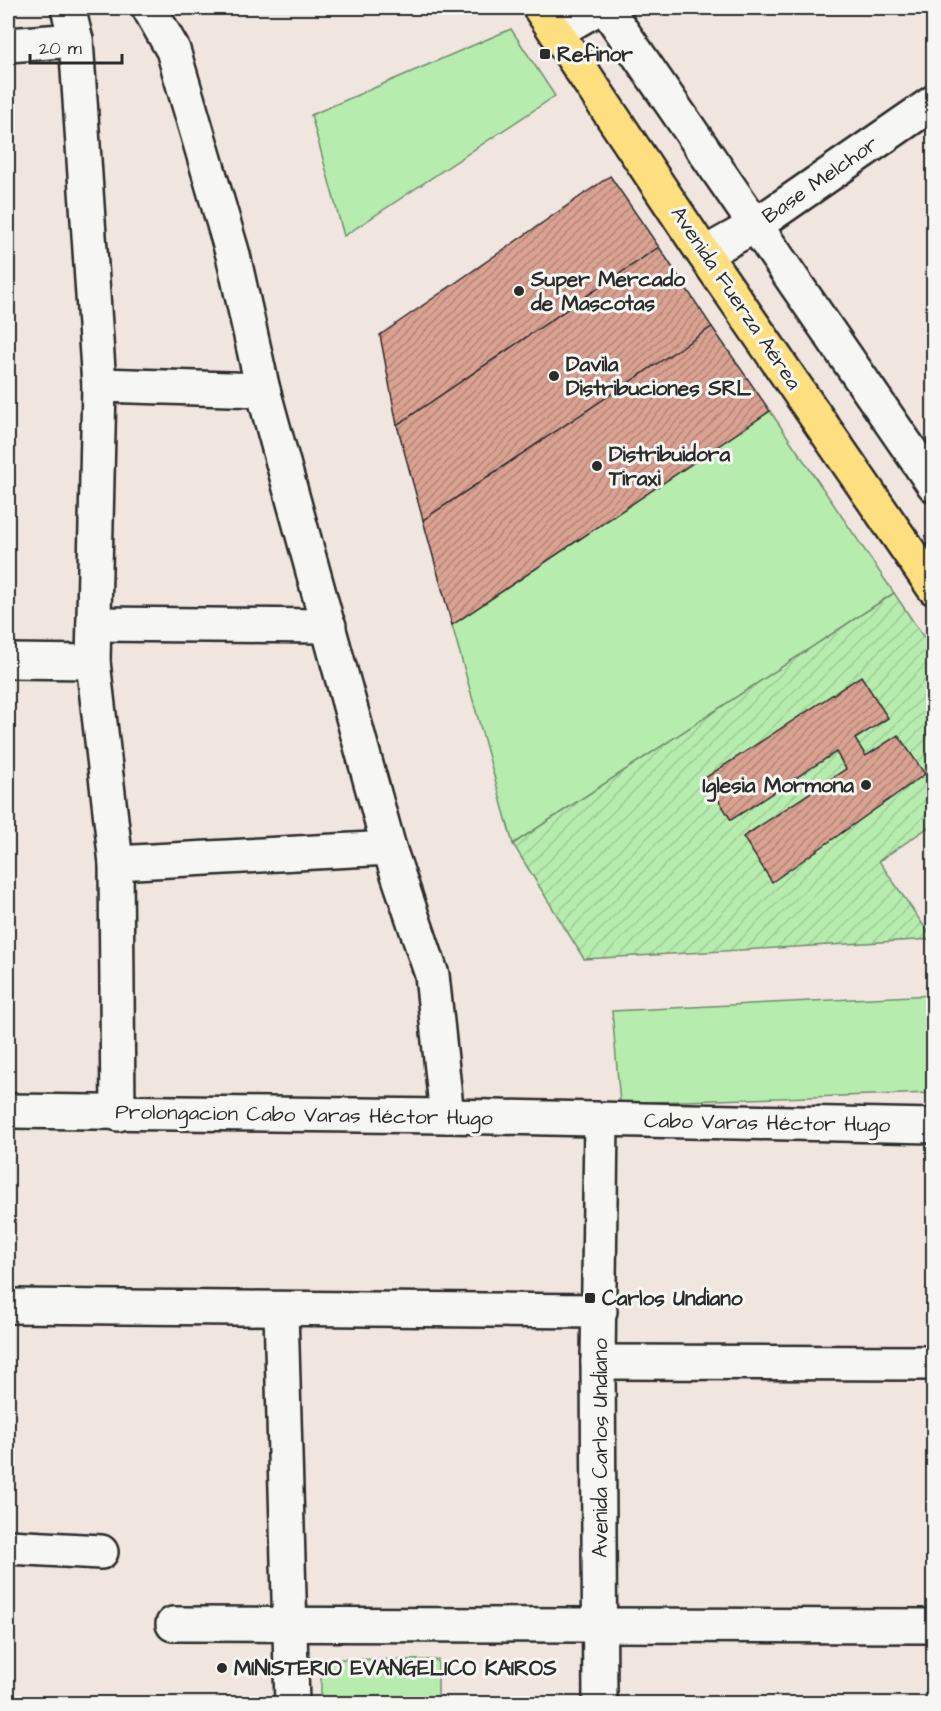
<svg xmlns="http://www.w3.org/2000/svg" width="941" height="1711" font-family="'Architects Daughter',sans-serif">
<defs>
<pattern id="garden-furrows" width="10" height="10" patternUnits="userSpaceOnUse" patternTransform="scale(1.5)"><rect width="10" height="10" fill="#b6ecae"/><path d="M-1 1l2-2M0 10L10 0M9 11l2-2" fill="none" stroke="#9dcb96"/></pattern>
<pattern id="building-hatch" width="6" height="6" patternUnits="userSpaceOnUse" patternTransform="scale(1.5)"><rect width="6" height="6" fill="#daa292"/><path d="M-1 1l2-2M0 6l6-6M5 7l2-2" fill="none" stroke="#b18477"/></pattern>
</defs>
<rect width="100%" height="100%" fill="#f0e5df"/>
<filter id="ink" filterUnits="userSpaceOnUse"><feTurbulence type="fractalNoise" baseFrequency=".0167" numOctaves="2"/><feDisplacementMap in="SourceGraphic" scale="12" xChannelSelector="R" yChannelSelector="G"/><feConvolveMatrix kernelMatrix="1 2 1 2 8 2 1 2 1" color-interpolation-filters="sRGB"/></filter>
<g filter="url(#ink)">
<g fill="#b6ecae" stroke="#708c6c" stroke-width="1.5">
<path d="M 511,29 L 555,96 L 344,236 L 311,115 Z"/>
<path d="M 770,411 L 894,593 L 513,844 L 452,625 Z"/>
<path d="M 933,995 L 933,1093 L 620,1103 L 612,1011 Z"/>
<path d="M 321,1659 L 438,1660 L 438,1703 L 321,1703 Z"/>
</g>
<path fill="url(#garden-furrows)" stroke="#708c6c" stroke-width="1.5" d="M 894,593 L 933,651 L 933,824 L 879,861 L 933,939 L 584,959 L 513,844 Z"/>
<g fill="url(#building-hatch)" stroke="#2b2b2b" stroke-width="1.5">
<path d="M 610,176 L 659,247 L 397,425 L 380,335 Z"/>
<path d="M 659,247 L 712,327 L 423,520 L 397,425 Z"/>
<path d="M 712,327 L 770,411 L 452,625 L 423,520 Z"/>
<path d="M 861,676 L 888,718 L 855,739 L 866,756 L 898,735 L 925,774 L 772,882 L 743,837 L 846,769 L 836,752 L 731,820 L 705,778 Z"/>
</g>
<g fill="none" stroke-linecap="round" stroke-linejoin="round">
<g stroke="#2b2b2b" stroke-width="38">
<g id="minor">
<path d="M 68,8 L 76,40 L 99,385 L 93,662 L 116,863 L 118,1114"/>
<path d="M 149,8 L 173,50 L 233,255 L 263,390 L 389,848 L 432,975 L 447,1116"/>
<path d="M 606,8 L 934,485"/>
<path d="M 556,32 L 598,8"/>
<path d="M 8,45 L 76,40"/>
<path d="M 704,254 L 756,225 L 934,102"/>
<path d="M 99,385 L 263,390"/>
<path d="M 94,624 L 329,626"/>
<path d="M 8,661 L 93,662"/>
<path d="M 116,863 L 389,848"/>
<path d="M 8,1111 L 447,1116 L 934,1126"/>
<path d="M 8,1306 L 600,1311"/>
<path d="M 281,1311 L 292,1704"/>
<path d="M 598,1362 L 934,1363"/>
<path d="M 8,1547 L 101,1552"/>
<path d="M 173,1624 L 934,1626"/>
<path d="M 600,1704 L 598,1362 L 601,1120"/>
</g>
</g>
<g stroke="#2b2b2b" stroke-width="38">
<path id="major" d="M 540,8 L 704,254 L 934,588"/>
</g>
<use href="#minor" stroke="#f6f6f2" stroke-width="33"/>
<use href="#major" stroke="#fedf80" stroke-width="33"/>
</g>
</g>
<g fill="#2b2b2b" stroke="#f6f6f2" stroke-width="2">
<rect x="539" y="48" width="12" height="12" rx="3"/>
<circle cx="519" cy="291" r="6"/>
<circle cx="554" cy="376" r="6"/>
<circle cx="597" cy="466" r="6"/>
<circle cx="866" cy="785" r="6"/>
<rect x="584" y="1292" width="12" height="12" rx="3"/>
<circle cx="222" cy="1668" r="6"/>
</g>
<g text-anchor="middle" dominant-baseline="central" stroke-width="6" stroke-linejoin="round" paint-order="stroke">
<g font-size="21" font-weight="bold" fill="#2b2b2b" stroke="#f6f6f2" text-anchor="start">
<text x="557" y="54">Refinor</text>
<text x="531" y="279">Super Mercado<tspan x="531" dy="24">de Mascotas</tspan></text>
<text x="566" y="364">Davila<tspan x="566" dy="24">Distribuciones SRL</tspan></text>
<text x="609" y="454">Distribuidora<tspan x="609" dy="24">Tiraxi</tspan></text>
<text x="854" y="785" text-anchor="end">Iglesia Mormona</text>
<text x="602" y="1298">Carlos Undiano</text>
<text x="234" y="1668">MINISTERIO EVANGELICO KAIROS</text>
</g>
<g font-size="21" fill="#2b2b2b" stroke="#f6f6f2">
<text transform="translate(820 180) rotate(-35)">Base Melchor</text>
<text transform="translate(736 298) rotate(56)">Avenida Fuerza Aérea</text>
<text transform="translate(304 1115) rotate(1)">Prolongacion Cabo Varas Héctor Hugo</text>
<text transform="translate(767 1123) rotate(1)">Cabo Varas Héctor Hugo</text>
<text transform="translate(600 1448) rotate(-90)">Avenida Carlos Undiano</text>
</g>
</g>
<rect width="941" height="1711" fill="none" stroke="#f6f6f2" stroke-width="30"/>
<rect x="15" y="15" width="911" height="1681" fill="none" stroke="#2b2b2b" stroke-width="2" filter="url(#ink)"/>
<path d="M30 54v9h92v-9" fill="none" stroke="#2b2b2b" stroke-width="3"/>
<text x="39" y="54" font-size="18" fill="#2b2b2b" stroke="#f6f6f2" stroke-width="4.5" paint-order="stroke">20 m</text>
</svg>
